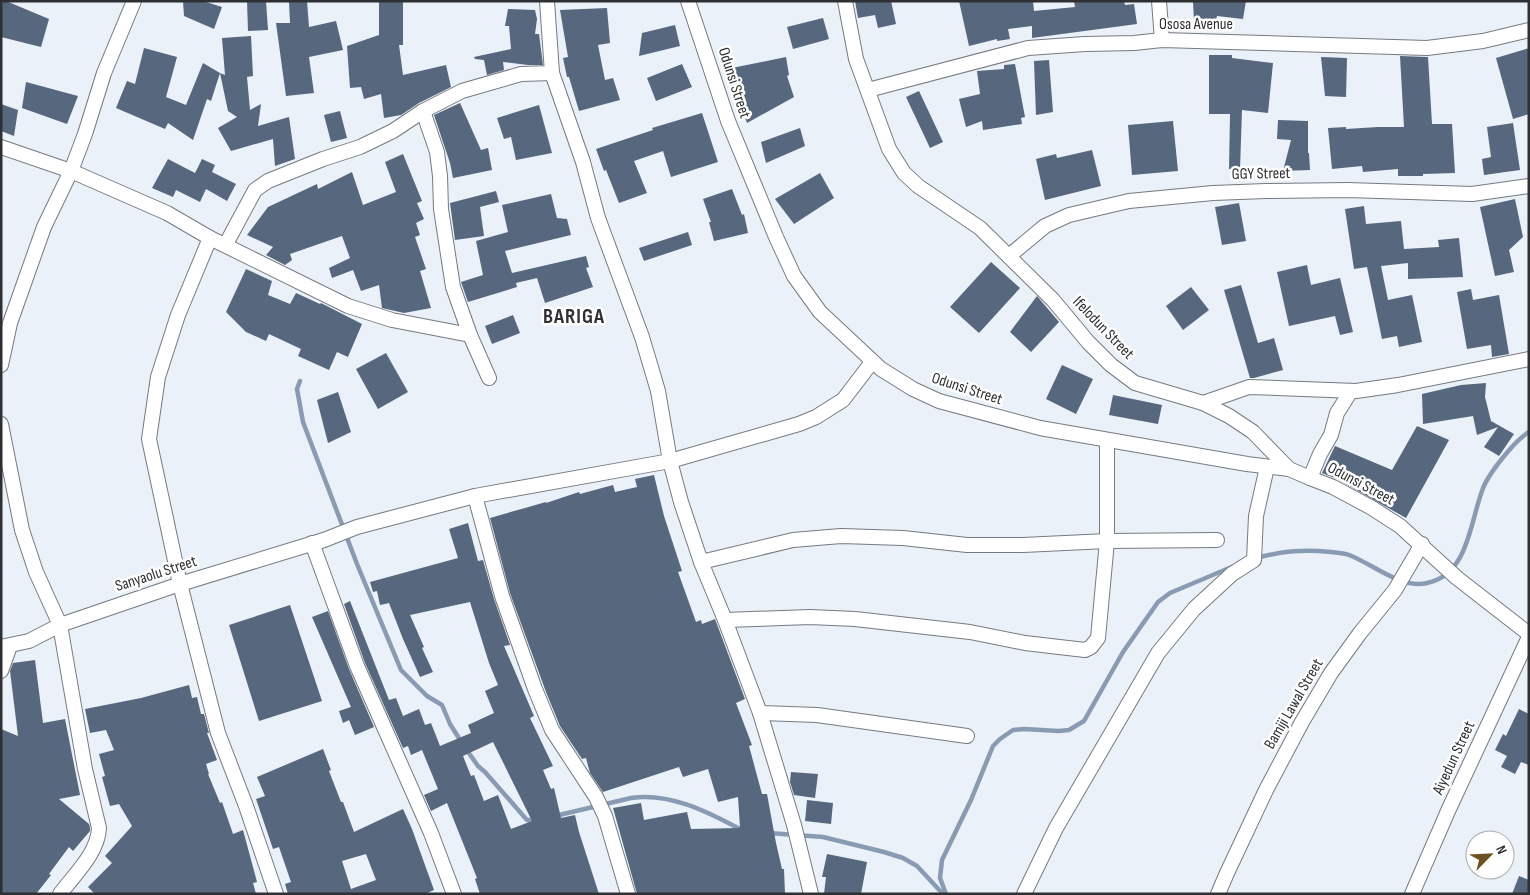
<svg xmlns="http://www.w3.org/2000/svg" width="1530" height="895" font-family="'Sofia Sans Condensed',sans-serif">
<rect width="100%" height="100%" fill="#ebf1f8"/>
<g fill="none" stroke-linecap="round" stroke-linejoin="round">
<g stroke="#899bb3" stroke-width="4.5">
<path d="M 300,381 L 297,389 L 303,422 L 357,564 L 401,670 L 427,696 L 442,705 L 450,724 L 462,743"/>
<path d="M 1256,558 C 1283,551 1303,549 1331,552 C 1337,553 1344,553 1349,555 C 1373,564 1400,589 1427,583 C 1468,575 1470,523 1482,491 C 1487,475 1515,440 1529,432"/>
<path d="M 466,749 L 478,766 L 485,772 L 527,820 L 535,820"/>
<path d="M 555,816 L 631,798 C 668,792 706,811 738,828 L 744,829"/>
<path d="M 769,833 L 823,837 L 884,852 L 903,858 L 917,866 L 943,894"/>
<path d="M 946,894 L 940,878 L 942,860 L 971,800 L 993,746 L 1000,739 L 1013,730 L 1024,729 L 1059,731 L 1069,730 L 1084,721 L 1123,652 L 1158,602 L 1170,593 L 1234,566"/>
</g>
</g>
<g fill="#56677e" fill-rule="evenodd">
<path d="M 1,1 L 6,1 L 49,19 L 41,47 L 1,37 Z"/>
<path d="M 183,1 L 203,1 L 222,7 L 214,29 L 184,16 Z"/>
<path d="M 247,1 L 266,1 L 268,30 L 248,31 Z"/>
<path d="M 289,1 L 307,1 L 309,27 L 336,21 L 343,50 L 309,57 L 314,93 L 286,96 L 276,23 L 290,23 Z"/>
<path d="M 379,1 L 403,1 L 403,45 L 399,45 L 403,75 L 446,65 L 451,87 L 419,103 L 401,115 L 384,118 L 381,94 L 364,99 L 361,87 L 350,88 L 347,46 L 379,35 Z"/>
<path d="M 855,1 L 891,1 L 896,24 L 878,28 L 875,15 L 858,18 Z"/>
<path d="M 959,1 L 1033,1 L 1034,11 L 1075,7 L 1074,1 L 1124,1 L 1125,5 L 1134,4 L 1137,24 L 1032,38 L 1032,26 L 1008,29 L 1010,39 L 997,41 L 997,39 L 969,46 Z"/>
<path d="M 1193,1 L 1246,1 L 1243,19 L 1217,16 L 1216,20 L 1194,22 Z"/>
<path d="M 607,8 L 610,43 L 598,45 L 605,80 L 613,78 L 620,100 L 579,111 L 569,77 L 567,77 L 563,58 L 568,57 L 560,10 Z"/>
<path d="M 508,9 L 535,10 L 537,19 L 535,34 L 539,34 L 543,65 L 528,65 L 503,62 L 504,70 L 487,75 L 484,60 L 475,59 L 474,57 L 511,49 L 509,26 L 505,26 Z"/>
<path d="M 823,18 L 829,39 L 793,49 L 787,27 Z"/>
<path d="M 675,25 L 680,46 L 639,56 L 642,33 Z"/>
<path d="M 251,36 L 253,76 L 247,77 L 250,110 L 261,104 L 258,126 L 289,117 L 295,159 L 275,166 L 273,139 L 231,151 L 218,128 L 237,117 L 228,111 L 220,73 L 225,75 L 222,38 Z"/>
<path d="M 144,48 L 177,57 L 166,97 L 186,105 L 203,63 L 220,73 L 211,101 L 207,99 L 193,140 L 168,123 L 165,129 L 116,108 L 127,81 L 135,84 Z"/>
<path d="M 1529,48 L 1529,114 L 1513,119 L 1496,58 Z"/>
<path d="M 1209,55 L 1232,55 L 1232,58 L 1273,63 L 1268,113 L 1242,110 L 1240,169 L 1229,169 L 1230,114 L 1209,114 Z"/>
<path d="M 1400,56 L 1428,57 L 1432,124 L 1452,124 L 1455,173 L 1423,174 L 1423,176 L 1398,176 L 1398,169 L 1363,172 L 1362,166 L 1332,169 L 1328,128 L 1346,127 L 1346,129 L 1378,127 L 1404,127 Z"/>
<path d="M 786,57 L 789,75 L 787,76 L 794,97 L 747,123 L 736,92 L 733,93 L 727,69 Z"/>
<path d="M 1321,57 L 1347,58 L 1346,97 L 1325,96 Z"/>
<path d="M 1049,60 L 1053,112 L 1036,115 L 1034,61 Z"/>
<path d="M 682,64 L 692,87 L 656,101 L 647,78 Z"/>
<path d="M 1015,64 L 1025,117 L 1021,118 L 1022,124 L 983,130 L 982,121 L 966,127 L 959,99 L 980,94 L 977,71 L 1004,69 L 1004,65 Z"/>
<path d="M 26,82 L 78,96 L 67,124 L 22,108 Z"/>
<path d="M 919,91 L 943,142 L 930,148 L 906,97 Z"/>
<path d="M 460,103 L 481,150 L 488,148 L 492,170 L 453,178 L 450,163 L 434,115 Z"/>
<path d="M 1,104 L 18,110 L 14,136 L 1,131 Z"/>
<path d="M 539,105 L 552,153 L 516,160 L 511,137 L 504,139 L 497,118 Z"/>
<path d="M 340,111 L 347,138 L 331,142 L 324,115 Z"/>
<path d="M 702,113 L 718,162 L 671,177 L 663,151 L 634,161 L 647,193 L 619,203 L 606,170 L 604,171 L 596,149 L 653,130 L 652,128 Z"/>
<path d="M 1278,120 L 1308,121 L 1308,153 L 1309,153 L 1310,170 L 1283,171 L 1291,140 L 1277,139 Z"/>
<path d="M 1173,121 L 1178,171 L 1132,175 L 1128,125 Z"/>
<path d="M 1513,123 L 1520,170 L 1484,175 L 1482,159 L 1491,157 L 1487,127 Z"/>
<path d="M 800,128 L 805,146 L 766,163 L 761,142 Z"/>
<path d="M 1092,150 L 1101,186 L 1045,200 L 1036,159 L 1056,154 L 1057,158 Z"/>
<path d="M 403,154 L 422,201 L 417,203 L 424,219 L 416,223 L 420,235 L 415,237 L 426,269 L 420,271 L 431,308 L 404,313 L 382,308 L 379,285 L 361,291 L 353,270 L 332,278 L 329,268 L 350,258 L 342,236 L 290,254 L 292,260 L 285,265 L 266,255 L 273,247 L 247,235 L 268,207 L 317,184 L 318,189 L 352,172 L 363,205 L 396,192 L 385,162 Z"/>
<path d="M 168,159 L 195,173 L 202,159 L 215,165 L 212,172 L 236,184 L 227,201 L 206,189 L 200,202 L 176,190 L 173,197 L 152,188 Z"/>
<path d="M 820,173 L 834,198 L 794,224 L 775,199 Z"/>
<path d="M 732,189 L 742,215 L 744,214 L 748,233 L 714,241 L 709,222 L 711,222 L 703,199 Z"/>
<path d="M 496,191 L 499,202 L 480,207 L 484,236 L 455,240 L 450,203 Z"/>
<path d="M 551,194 L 557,218 L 567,219 L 571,235 L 505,251 L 512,273 L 586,256 L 589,267 L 586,268 L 593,287 L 545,303 L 537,278 L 516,283 L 517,287 L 468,302 L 461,282 L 483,275 L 476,241 L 508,232 L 502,205 Z"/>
<path d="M 1515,199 L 1523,237 L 1509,250 L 1514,272 L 1495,276 L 1480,207 Z"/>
<path d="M 1239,203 L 1246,241 L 1222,245 L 1215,207 Z"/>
<path d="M 1364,206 L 1366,224 L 1401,221 L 1404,249 L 1439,247 L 1438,240 L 1459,238 L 1463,277 L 1408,279 L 1408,263 L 1381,266 L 1388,300 L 1412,295 L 1422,342 L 1399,347 L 1397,336 L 1382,339 L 1367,267 L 1354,269 L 1345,209 Z"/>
<path d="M 688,232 L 692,245 L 644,261 L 639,248 Z"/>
<path d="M 991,262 L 1020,288 L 979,333 L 950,307 Z"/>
<path d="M 1307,265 L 1311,285 L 1340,278 L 1353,332 L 1340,335 L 1335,316 L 1289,326 L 1277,272 Z"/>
<path d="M 246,269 L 272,281 L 268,295 L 290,304 L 296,293 L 320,304 L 321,303 L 362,324 L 348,357 L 337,352 L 329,370 L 298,356 L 301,349 L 269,334 L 266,341 L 246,332 L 226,312 Z"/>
<path d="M 1241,285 L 1258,343 L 1274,338 L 1283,370 L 1254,378 L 1250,378 L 1224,290 Z"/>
<path d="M 1191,287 L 1209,310 L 1183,330 L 1166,306 Z"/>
<path d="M 1471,289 L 1473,300 L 1499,295 L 1509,354 L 1492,357 L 1491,345 L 1467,349 L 1457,292 Z"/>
<path d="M 1037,296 L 1059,322 L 1031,352 L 1010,332 Z"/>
<path d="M 513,315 L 520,333 L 492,344 L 485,326 Z"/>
<path d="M 386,353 L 408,392 L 378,409 L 356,369 Z"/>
<path d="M 1062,365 L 1093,379 L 1076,414 L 1046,399 Z"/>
<path d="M 1486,383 L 1485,397 L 1491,421 L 1514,434 L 1499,456 L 1484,447 L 1498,427 L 1477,435 L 1473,416 L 1423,424 L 1422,394 L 1461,385 Z"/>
<path d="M 338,392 L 351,432 L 328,443 L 317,400 Z"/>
<path d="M 1113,395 L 1162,405 L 1158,424 L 1109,415 Z"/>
<path d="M 1417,426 L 1449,440 L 1406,518 L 1337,479 L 1322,473 L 1335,446 L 1392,470 Z"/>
<path d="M 654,475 L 664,516 L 682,571 L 678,572 L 696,622 L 701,620 L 702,624 L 715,619 L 745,699 L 736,703 L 752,745 L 749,746 L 762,794 L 767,794 L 776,843 L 782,869 L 784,869 L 785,894 L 637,894 L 613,808 L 641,803 L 644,820 L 687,812 L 691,829 L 740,828 L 738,797 L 718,802 L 708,769 L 683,777 L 679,767 L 603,792 L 590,773 L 586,758 L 582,759 L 560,726 L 546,692 L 510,593 L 490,518 L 546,502 L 546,503 L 579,492 L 580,494 L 613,485 L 615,492 L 637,487 L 635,479 Z"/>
<path d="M 468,523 L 478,561 L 483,560 L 494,599 L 510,645 L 504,646 L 534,716 L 530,718 L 553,766 L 543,770 L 551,789 L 554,788 L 561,818 L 575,815 L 579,832 L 599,894 L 480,894 L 475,879 L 477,878 L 447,803 L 431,811 L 424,795 L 438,789 L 422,750 L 411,755 L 408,746 L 403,748 L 365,663 L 344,604 L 350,601 L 389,700 L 396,698 L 403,716 L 419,709 L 425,725 L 431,723 L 440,746 L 471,733 L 468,725 L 494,713 L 485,691 L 498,685 L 489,663 L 470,602 L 410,615 L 424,647 L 422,648 L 433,672 L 420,677 L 403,639 L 389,603 L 380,605 L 377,591 L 373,592 L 370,582 L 458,558 L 449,529 ZM 493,742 L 532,821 L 511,829 L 498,795 L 484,801 L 474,775 L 471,776 L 463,756 Z"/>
<path d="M 290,605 L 322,701 L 259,721 L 229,625 Z"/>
<path d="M 328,611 L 349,669 L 374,727 L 355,735 L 349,720 L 343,723 L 339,711 L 351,707 L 312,617 Z"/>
<path d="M 35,660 L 43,723 L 65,719 L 80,795 L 59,799 L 89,824 L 90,828 L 90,831 L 73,851 L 69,847 L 49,874 L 51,875 L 36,894 L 1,894 L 1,729 L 18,736 L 10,671 L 13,663 Z"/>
<path d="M 189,685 L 192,698 L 197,697 L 201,714 L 204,714 L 209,733 L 207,733 L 217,760 L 206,764 L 209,774 L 208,774 L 220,803 L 222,802 L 233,834 L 243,830 L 257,882 L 253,883 L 256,894 L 95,894 L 88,887 L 112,863 L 105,856 L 132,826 L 119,804 L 110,806 L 102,777 L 105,776 L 99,754 L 114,750 L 106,730 L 90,733 L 85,709 L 141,698 Z"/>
<path d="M 1519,709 L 1529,714 L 1529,765 L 1521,762 L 1515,774 L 1501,767 L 1507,756 L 1495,750 L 1503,734 L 1506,736 Z"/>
<path d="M 323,749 L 331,770 L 329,771 L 341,802 L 343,802 L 354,832 L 403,809 L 412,829 L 434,890 L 425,894 L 288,894 L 285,884 L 291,882 L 279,847 L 273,849 L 256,799 L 265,796 L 257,777 ZM 366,854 L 376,880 L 351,889 L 342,861 Z"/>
<path d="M 791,772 L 818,774 L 815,798 L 794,795 L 790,782 Z"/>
<path d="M 807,800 L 833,803 L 831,824 L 805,821 Z"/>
<path d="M 827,854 L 867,862 L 861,894 L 824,894 L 826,877 L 822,877 Z"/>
<path d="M 1519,876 L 1529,880 L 1529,894 L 1512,894 Z"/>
</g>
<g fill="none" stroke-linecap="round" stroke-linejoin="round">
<g stroke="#757a81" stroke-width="16">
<g id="street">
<path d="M 547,1 L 552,73 L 583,162 L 598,218 L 642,337 L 658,391 L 670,461 L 681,502 L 701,562 L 725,620 L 760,713 L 794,825 L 811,894"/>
<path d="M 688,1 L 728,121 L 776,237 L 794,276 L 820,312 L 881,369 L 913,389 L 939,401 L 1040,428 L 1247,464 L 1289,469 L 1310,478 L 1333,487 L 1372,508 L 1400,526 L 1457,578 L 1529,634"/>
<path d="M 845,1 L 856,59 L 889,149 L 904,173 L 918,186 L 980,228 L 1053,300 L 1088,342 L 1111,365 L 1135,383 L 1203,403 L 1249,387 L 1356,391 L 1398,385 L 1529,359"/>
<path d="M 1159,1 L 1162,40"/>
<path d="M 868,90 L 1028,48 L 1085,44 L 1134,43 L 1162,40 L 1427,48 L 1483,41 L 1529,30"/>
<path d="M 423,111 L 437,152 L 440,176 L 441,209 L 453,287 L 470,335 L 489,378"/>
<path d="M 1,147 L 71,171 L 167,213 L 210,238 L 348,306 L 392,320 L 470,335"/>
<path d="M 210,238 L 178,315 L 158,377 L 149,439 L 180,584 L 218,733 L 246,806 L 276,894"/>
<path d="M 226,244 L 255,190 L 268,181 L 323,159 L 360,147 L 393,131 L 423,111 L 462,91 L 521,74 L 552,73"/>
<path d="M 1009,256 L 1045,226 L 1069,215 L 1129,201 L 1213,193 L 1266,191 L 1348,190 L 1472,194 L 1529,186"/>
<path d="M 1,365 L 10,323 L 44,227 L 71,171 L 85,134 L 104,73 L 134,1"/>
<path d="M 1203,403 L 1229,416 L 1253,432 L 1289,469"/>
<path d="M 1,424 L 22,530 L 36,572 L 60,625 L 85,769 L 99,828 C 98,853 74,875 60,894"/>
<path d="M 1310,478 L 1320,454 L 1331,435 L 1337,413 L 1351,391"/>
<path d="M 475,496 L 502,596 L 535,689 L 552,730 L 596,797 L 605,816 L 628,894"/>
<path d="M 312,543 L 357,666 L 431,833 L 454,894"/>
<path d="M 701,562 L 793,540 L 841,536 L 903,538 L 967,545 L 1023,545 L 1107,541 L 1217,540"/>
<path d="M 725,620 L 810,617 L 855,619 L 970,632 L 1025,643 L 1085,650 L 1091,647 L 1098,638 L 1107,541 L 1107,441"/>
<path d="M 1,647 L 29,641 L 60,625 L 180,584 L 324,540 L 357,527 L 475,496 L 670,461 L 799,424 L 816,417 L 843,400 L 872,362"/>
<path d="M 1,671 L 10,646"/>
<path d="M 760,713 L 817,715 L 967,736"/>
<path d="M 1024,894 L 1056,828 L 1158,653 L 1194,609 L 1232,574 L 1254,560 L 1256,516 L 1267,467"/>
<path d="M 1218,894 L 1227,873 L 1266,790 L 1302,722 L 1331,673 L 1360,633 L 1395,590 L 1422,544"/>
<path d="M 1412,894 L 1448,811 L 1529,637"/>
</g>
</g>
<use href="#street" stroke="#fff" stroke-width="14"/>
</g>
<g text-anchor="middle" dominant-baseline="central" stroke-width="5" stroke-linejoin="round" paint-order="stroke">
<g font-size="16" fill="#2e3033" stroke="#fefefe">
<text x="1196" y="24">Ososa Avenue</text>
<text transform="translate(734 83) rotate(72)">Odunsi Street</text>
<text transform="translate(1261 174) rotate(-1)">GGY Street</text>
<text transform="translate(1103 328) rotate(46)">Ifelodun Street</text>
<text transform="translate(967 389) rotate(18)">Odunsi Street</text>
<text transform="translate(1361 484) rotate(28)">Odunsi Street</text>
<text transform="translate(156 574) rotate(-18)">Sanyaolu Street</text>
<text transform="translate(1294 704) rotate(-60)">Bamiji Lawal Street</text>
<text transform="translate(1454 758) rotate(-65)">Aiyedun Street</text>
</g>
<g font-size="21" font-weight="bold" letter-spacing="1" fill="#2e3033" stroke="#fefefe">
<text x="574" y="316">BARIGA</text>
</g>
</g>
<rect width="1530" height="895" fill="none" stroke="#2e3033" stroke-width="5"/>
<g transform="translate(1490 855) rotate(66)"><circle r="24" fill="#fefefe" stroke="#abacad"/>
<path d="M0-4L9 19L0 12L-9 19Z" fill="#6d5023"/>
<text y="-8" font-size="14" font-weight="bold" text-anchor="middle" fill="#2e3033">N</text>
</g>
</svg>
